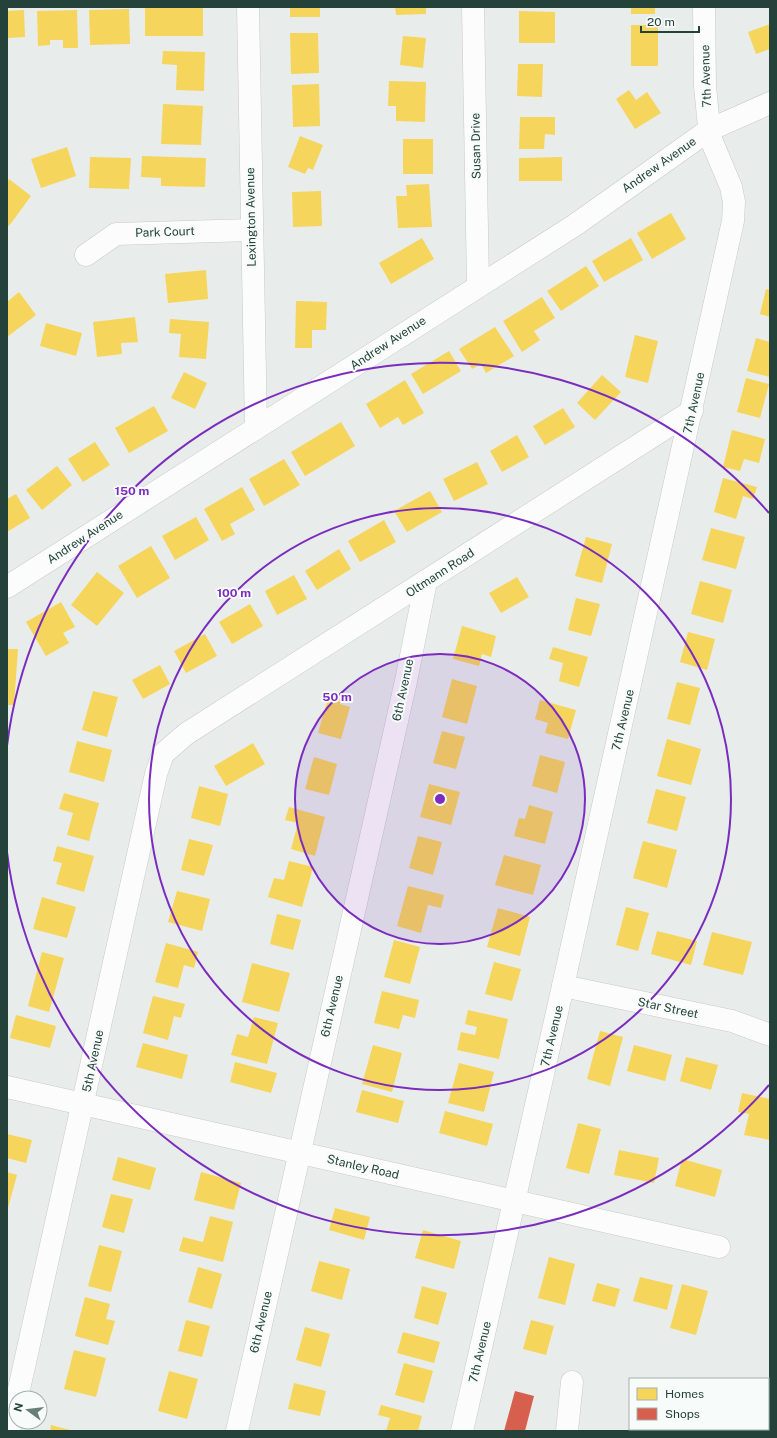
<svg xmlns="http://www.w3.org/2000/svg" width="777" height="1438" font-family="'Public Sans',sans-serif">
<rect width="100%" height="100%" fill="#e8edeb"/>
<g fill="#f6d55c">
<rect x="290" y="7" width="30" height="10"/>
<path d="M 395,7 L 426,7 L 426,14 L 396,15 Z"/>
<rect x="631" y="7" width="24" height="7"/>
<rect x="145" y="8" width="58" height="28"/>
<path d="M 129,9 L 130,44 L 90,45 L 89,10 Z"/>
<path d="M 24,10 L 25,37 L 7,38 L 7,11 Z"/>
<path d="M 77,10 L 78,48 L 63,48 L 63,40 L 50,40 L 50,45 L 38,46 L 37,11 Z"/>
<path d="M 519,11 L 555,12 L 555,43 L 519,43 Z"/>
<path d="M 770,24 L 770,49 L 756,54 L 748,32 Z"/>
<rect x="631" y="25" width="27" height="41"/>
<path d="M 290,33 L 318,33 L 319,73 L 291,74 Z"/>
<path d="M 403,36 L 426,38 L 423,68 L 400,65 Z"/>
<path d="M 163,51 L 205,52 L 204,91 L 176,90 L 177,65 L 162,64 Z"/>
<path d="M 518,64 L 543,64 L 542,97 L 517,96 Z"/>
<path d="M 389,81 L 426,82 L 425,122 L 396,121 L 396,106 L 388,106 Z"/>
<path d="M 319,84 L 320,126 L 293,127 L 292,85 Z"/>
<path d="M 629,90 L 636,100 L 647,92 L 661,113 L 635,129 L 616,99 Z"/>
<path d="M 163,104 L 203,106 L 201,145 L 161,144 Z"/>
<path d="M 520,117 L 555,117 L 555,135 L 545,134 L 544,149 L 519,149 Z"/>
<path d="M 300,136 L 323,145 L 313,170 L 308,168 L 305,174 L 288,167 Z"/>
<rect x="403" y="139" width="30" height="35"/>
<path d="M 67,147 L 76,176 L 41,188 L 31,159 Z"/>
<path d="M 142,156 L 206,158 L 205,187 L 161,186 L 161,178 L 141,177 Z"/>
<path d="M 90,157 L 131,158 L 129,189 L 89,188 Z"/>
<path d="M 562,157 L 562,181 L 519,181 L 519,158 Z"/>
<path d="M 9,179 L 31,196 L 9,226 L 7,225 L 7,183 Z"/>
<path d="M 429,184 L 432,227 L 398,228 L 396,196 L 407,196 L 406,185 Z"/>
<path d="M 321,191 L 322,226 L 293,227 L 292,192 Z"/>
<path d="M 671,213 L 686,239 L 652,259 L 637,233 Z"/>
<path d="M 422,238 L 434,259 L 391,284 L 379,263 Z"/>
<path d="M 631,238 L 643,260 L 604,282 L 592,261 Z"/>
<path d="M 586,266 L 599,286 L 561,311 L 547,291 Z"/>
<path d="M 206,270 L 208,299 L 168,303 L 165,274 Z"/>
<path d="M 766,289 L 770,290 L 770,317 L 760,314 Z"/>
<path d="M 19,292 L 36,315 L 7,337 L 7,302 Z"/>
<path d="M 542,297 L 555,318 L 534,331 L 540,340 L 522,352 L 503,321 Z"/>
<path d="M 296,301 L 327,302 L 326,330 L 312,330 L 312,348 L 295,348 Z"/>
<path d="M 135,317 L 138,342 L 121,343 L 122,354 L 97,357 L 93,322 Z"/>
<path d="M 170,319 L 209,322 L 206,359 L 179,357 L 181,334 L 169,333 Z"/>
<path d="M 46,323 L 82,333 L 76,356 L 40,346 Z"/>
<path d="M 495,327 L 514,356 L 486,373 L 481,364 L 472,369 L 459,349 Z"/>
<path d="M 635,335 L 658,341 L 648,383 L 625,377 Z"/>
<path d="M 756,338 L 770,342 L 770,377 L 747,371 Z"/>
<path d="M 449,351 L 461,371 L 423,394 L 411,374 Z"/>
<path d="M 184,372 L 207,383 L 195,409 L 171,398 Z"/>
<path d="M 602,375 L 621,392 L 595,420 L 577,403 Z"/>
<path d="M 746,378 L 769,384 L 760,418 L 737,412 Z"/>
<path d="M 405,380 L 424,413 L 403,425 L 398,417 L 380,428 L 366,404 Z"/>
<path d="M 154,406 L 168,431 L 129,453 L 115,428 Z"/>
<path d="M 563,408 L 575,427 L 545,445 L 533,426 Z"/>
<path d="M 341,422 L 355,446 L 305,476 L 291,452 Z"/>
<path d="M 732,430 L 765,439 L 759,463 L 744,459 L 740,471 L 723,467 Z"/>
<path d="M 517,435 L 529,457 L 502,472 L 490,451 Z"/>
<path d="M 95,442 L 110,465 L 83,482 L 68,459 Z"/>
<path d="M 284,459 L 300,485 L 264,506 L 249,479 Z"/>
<path d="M 477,462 L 488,484 L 454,501 L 443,479 Z"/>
<path d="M 57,466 L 72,485 L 42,510 L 26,490 Z"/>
<path d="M 723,478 L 757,487 L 753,499 L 743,496 L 736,519 L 714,512 Z"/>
<path d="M 242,487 L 255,510 L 230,524 L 235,534 L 222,541 L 204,509 Z"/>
<path d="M 430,491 L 442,512 L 407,532 L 394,511 Z"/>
<path d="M 16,494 L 30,518 L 7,532 L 7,499 Z"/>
<path d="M 196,517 L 209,540 L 175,560 L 162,536 Z"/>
<path d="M 384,520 L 396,542 L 360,562 L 348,541 Z"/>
<path d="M 711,528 L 745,537 L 736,569 L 702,560 Z"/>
<path d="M 586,537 L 612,544 L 602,583 L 575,576 Z"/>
<path d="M 151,546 L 170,578 L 137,598 L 118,566 Z"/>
<path d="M 339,549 L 351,569 L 317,590 L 305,571 Z"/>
<path d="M 97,572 L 124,593 L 97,626 L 71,605 Z"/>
<path d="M 294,575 L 307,599 L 277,615 L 265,591 Z"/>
<path d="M 517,577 L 529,597 L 501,613 L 489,593 Z"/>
<path d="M 700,581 L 732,590 L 723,623 L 691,614 Z"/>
<path d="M 576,598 L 600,604 L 591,636 L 568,630 Z"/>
<path d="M 61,602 L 75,627 L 63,633 L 69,643 L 46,656 L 26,622 Z"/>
<path d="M 250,604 L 263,626 L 232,644 L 219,622 Z"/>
<path d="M 462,626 L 496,636 L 491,657 L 482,654 L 479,666 L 453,659 Z"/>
<path d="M 688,632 L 715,639 L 707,670 L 680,662 Z"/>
<path d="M 205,634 L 217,656 L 186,673 L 174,651 Z"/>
<path d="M 553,647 L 588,657 L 579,687 L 559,681 L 563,663 L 549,659 Z"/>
<path d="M 7,649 L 18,649 L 14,705 L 7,705 Z"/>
<path d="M 160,665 L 170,684 L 143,699 L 132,680 Z"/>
<path d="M 452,679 L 477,686 L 467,724 L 442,717 Z"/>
<path d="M 677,682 L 700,688 L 690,725 L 667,719 Z"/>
<path d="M 93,691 L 118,697 L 107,737 L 82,730 Z"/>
<path d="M 329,695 L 341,698 L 340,704 L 350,707 L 341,739 L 318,733 Z"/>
<path d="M 540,700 L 576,710 L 568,739 L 545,733 L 548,723 L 535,719 Z"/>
<path d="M 442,731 L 465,737 L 456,769 L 433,763 Z"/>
<path d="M 667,739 L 701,749 L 691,785 L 657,776 Z"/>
<path d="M 77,741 L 112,750 L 104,782 L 69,772 Z"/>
<path d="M 253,743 L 265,764 L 226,786 L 214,766 Z"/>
<path d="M 540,755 L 565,762 L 557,793 L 532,786 Z"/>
<path d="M 314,757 L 337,764 L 329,795 L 305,789 Z"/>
<path d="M 429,784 L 460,792 L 451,825 L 420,817 Z"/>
<path d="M 199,786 L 228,794 L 220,826 L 191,818 Z"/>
<path d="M 656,789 L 686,797 L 677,831 L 647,823 Z"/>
<path d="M 64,793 L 99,803 L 89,841 L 67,835 L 73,813 L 59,809 Z"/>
<path d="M 529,805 L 553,812 L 545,844 L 514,836 L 519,818 L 525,819 Z"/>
<path d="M 289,807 L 325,817 L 315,856 L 291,849 L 298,823 L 285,820 Z"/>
<path d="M 418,836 L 442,842 L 433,875 L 409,868 Z"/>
<path d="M 189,839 L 213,845 L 204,876 L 181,870 Z"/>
<path d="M 643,841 L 677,850 L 667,888 L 633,878 Z"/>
<path d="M 57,846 L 94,856 L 84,892 L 56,884 L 62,863 L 53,861 Z"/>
<path d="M 504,855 L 541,865 L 533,895 L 495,885 Z"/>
<path d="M 289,861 L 313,867 L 302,907 L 268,897 L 274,878 L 284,880 Z"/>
<path d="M 408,886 L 444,895 L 441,908 L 428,905 L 421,933 L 397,926 Z"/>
<path d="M 177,891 L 210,899 L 202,931 L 168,922 Z"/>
<path d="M 42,897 L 76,907 L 67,938 L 33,929 Z"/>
<path d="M 626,907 L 649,913 L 638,951 L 616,945 Z"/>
<path d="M 498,908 L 530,917 L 520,956 L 487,947 Z"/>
<path d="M 277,914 L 301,920 L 293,950 L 270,944 Z"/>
<path d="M 657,931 L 697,941 L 691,965 L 651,954 Z"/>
<path d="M 712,932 L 752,942 L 743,975 L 703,965 Z"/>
<path d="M 394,940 L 420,947 L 410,984 L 384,977 Z"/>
<path d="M 166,943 L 198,952 L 194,968 L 184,965 L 178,988 L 155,982 Z"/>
<path d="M 42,952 L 64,958 L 49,1012 L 28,1006 Z"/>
<path d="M 494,962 L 521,969 L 512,1001 L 485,994 Z"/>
<path d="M 252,963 L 290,973 L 279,1012 L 242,1002 Z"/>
<path d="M 382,991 L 419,1000 L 415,1018 L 403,1015 L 399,1029 L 374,1023 Z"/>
<path d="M 153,996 L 185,1004 L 181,1018 L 174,1016 L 168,1040 L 143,1033 Z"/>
<path d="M 468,1010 L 508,1019 L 499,1059 L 457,1050 L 461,1032 L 475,1035 L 477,1027 L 465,1024 Z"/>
<path d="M 16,1015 L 56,1026 L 50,1048 L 10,1038 Z"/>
<path d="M 254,1017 L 278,1023 L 267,1064 L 231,1055 L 237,1034 L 248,1037 Z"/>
<path d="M 600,1031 L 623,1037 L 610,1086 L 587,1079 Z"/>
<path d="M 143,1043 L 188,1055 L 182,1079 L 136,1067 Z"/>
<path d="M 373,1045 L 402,1053 L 392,1092 L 362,1084 Z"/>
<path d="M 634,1045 L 672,1055 L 665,1081 L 627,1071 Z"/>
<path d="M 686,1057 L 718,1065 L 711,1090 L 680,1081 Z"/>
<path d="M 235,1062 L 277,1073 L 271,1093 L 230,1082 Z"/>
<path d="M 459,1063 L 494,1072 L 484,1112 L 448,1103 Z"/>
<path d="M 362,1090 L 404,1101 L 398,1123 L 356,1112 Z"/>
<path d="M 742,1093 L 770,1099 L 770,1140 L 744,1135 L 749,1114 L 738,1112 Z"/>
<path d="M 445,1111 L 493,1124 L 487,1146 L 439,1133 Z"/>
<path d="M 578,1123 L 601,1129 L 589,1174 L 566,1168 Z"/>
<path d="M 7,1134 L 32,1140 L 26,1163 L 7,1158 Z"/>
<path d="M 619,1150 L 659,1158 L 654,1183 L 614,1175 Z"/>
<path d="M 118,1157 L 156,1168 L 150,1190 L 112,1180 Z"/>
<path d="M 682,1159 L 722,1170 L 715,1197 L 675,1186 Z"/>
<path d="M 7,1172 L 17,1175 L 8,1208 L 7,1207 Z"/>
<path d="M 201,1172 L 241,1183 L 234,1210 L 194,1200 Z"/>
<path d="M 111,1194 L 133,1199 L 124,1233 L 102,1227 Z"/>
<path d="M 335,1208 L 370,1217 L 364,1240 L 329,1230 Z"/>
<path d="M 210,1216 L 233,1222 L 223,1262 L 179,1251 L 183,1237 L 203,1242 Z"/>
<path d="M 423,1230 L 461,1241 L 454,1269 L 415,1258 Z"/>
<path d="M 99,1245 L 122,1251 L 111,1292 L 88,1286 Z"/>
<path d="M 549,1257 L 575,1264 L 565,1305 L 538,1298 Z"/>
<path d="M 319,1261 L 350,1269 L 342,1300 L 311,1291 Z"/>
<path d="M 198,1267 L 222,1274 L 212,1309 L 188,1302 Z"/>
<path d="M 640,1277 L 673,1285 L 667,1310 L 633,1301 Z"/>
<path d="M 597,1283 L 620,1289 L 615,1307 L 592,1301 Z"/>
<path d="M 682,1284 L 708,1291 L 696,1335 L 670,1328 Z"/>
<path d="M 422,1286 L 447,1293 L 438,1325 L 414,1318 Z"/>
<path d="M 85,1297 L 110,1304 L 106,1319 L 115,1321 L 108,1345 L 75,1336 Z"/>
<path d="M 186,1320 L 210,1326 L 202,1357 L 178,1351 Z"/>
<path d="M 531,1320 L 554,1326 L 546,1355 L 523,1349 Z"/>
<path d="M 305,1327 L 330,1334 L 321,1367 L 296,1360 Z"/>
<path d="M 403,1332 L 440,1342 L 434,1363 L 397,1353 Z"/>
<path d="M 74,1350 L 106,1358 L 96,1397 L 64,1389 Z"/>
<path d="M 404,1363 L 433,1371 L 424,1403 L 395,1395 Z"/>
<path d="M 169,1371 L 198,1379 L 187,1419 L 158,1411 Z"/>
<path d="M 294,1383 L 326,1391 L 320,1416 L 288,1409 Z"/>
<path d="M 381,1405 L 422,1416 L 418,1431 L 386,1431 L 390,1418 L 378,1415 Z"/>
<path d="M 51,1425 L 74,1431 L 50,1431 Z"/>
</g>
<path fill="#d6604d" d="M 515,1391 L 534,1396 L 525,1431 L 504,1431 Z"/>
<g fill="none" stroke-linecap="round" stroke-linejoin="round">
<g stroke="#c5cac8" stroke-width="23">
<g id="minor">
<path d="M 248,7 L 256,428"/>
<path d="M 473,7 L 478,285"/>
<path d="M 86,255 L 116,234 L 251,230"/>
<path d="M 7,587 L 575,225 L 709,130 L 770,103"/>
<path d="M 563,986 L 732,1021 L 770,1035"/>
<path d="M 7,1087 L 719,1247"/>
<path d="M 17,1398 L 156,774 L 163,754 L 186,734 L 692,411"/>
<path d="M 9,1431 L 16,1402"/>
<path d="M 237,1431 L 406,681 L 426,581"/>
<path d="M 462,1431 L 563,986 L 733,221 L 734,202 L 731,187 L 710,137 L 705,86 L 704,7"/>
<path d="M 567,1431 L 572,1382"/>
</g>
</g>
<use href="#minor" stroke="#fcfcfc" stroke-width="22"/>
</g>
<circle cx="440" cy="799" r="145" fill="#7b2cbf" fill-opacity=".12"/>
<g fill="none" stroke="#7b2cbf" stroke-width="2">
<circle cx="440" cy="799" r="145"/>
<circle cx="440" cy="799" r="291"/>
<path d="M769 1085A436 436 0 0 1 7 852M7 746A436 436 0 0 1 769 513"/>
</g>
<g text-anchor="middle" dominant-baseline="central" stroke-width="4" stroke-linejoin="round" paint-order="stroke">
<g font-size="12" fill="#24423a" stroke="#f7fbf9">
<text transform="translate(706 76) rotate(-92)">7th Avenue</text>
<text transform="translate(476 146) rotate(-91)">Susan Drive</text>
<text transform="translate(659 165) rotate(-35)">Andrew Avenue</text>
<text transform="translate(251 217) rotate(-91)">Lexington Avenue</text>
<text transform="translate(165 232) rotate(-2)">Park Court</text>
<text transform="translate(388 343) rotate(-33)">Andrew Avenue</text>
<text transform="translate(694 403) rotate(-78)">7th Avenue</text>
<text transform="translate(85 537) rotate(-33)">Andrew Avenue</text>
<text transform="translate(440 573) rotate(-33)">Oltmann Road</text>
<text transform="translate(403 690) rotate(-78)">6th Avenue</text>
<text transform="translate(623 720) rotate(-77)">7th Avenue</text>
<text transform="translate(332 1006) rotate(-77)">6th Avenue</text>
<text transform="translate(668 1008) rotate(12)">Star Street</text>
<text transform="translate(552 1036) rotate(-77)">7th Avenue</text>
<text transform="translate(93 1061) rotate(-78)">5th Avenue</text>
<text transform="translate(363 1167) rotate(13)">Stanley Road</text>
<text transform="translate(261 1322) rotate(-77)">6th Avenue</text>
<text transform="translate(480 1352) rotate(-77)">7th Avenue</text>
</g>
</g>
<circle cx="440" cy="799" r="6" fill="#7b2cbf" stroke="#f7fbf9" stroke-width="2"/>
<g font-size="12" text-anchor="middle" font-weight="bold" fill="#7b2cbf" stroke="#f7fbf9" stroke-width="4" stroke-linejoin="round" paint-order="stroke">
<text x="132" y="495">150 m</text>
<text x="234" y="597">100 m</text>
<text x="337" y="701">50 m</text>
</g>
<rect width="777" height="1438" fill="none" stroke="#24423a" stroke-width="16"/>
<rect x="629" y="1378" width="140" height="52" fill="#f7fbf9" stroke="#a3b1ad"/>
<rect x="637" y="1388" width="20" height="12" fill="#f6d55c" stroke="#a3b1ad"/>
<text x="665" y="1398" font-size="12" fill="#24423a">Homes</text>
<rect x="637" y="1408" width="20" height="12" fill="#d6604d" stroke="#a3b1ad"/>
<text x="665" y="1418" font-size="12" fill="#24423a">Shops</text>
<g transform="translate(28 1410) rotate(285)"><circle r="19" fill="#f7fbf9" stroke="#a3b1ad"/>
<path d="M0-3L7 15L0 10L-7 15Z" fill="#697e78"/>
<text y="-6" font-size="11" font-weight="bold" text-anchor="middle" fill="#24423a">N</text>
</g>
<path d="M641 26v6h58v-6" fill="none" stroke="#24423a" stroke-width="2"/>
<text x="647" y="26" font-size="12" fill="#24423a" stroke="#f7fbf9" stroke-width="3" paint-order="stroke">20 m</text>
</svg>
